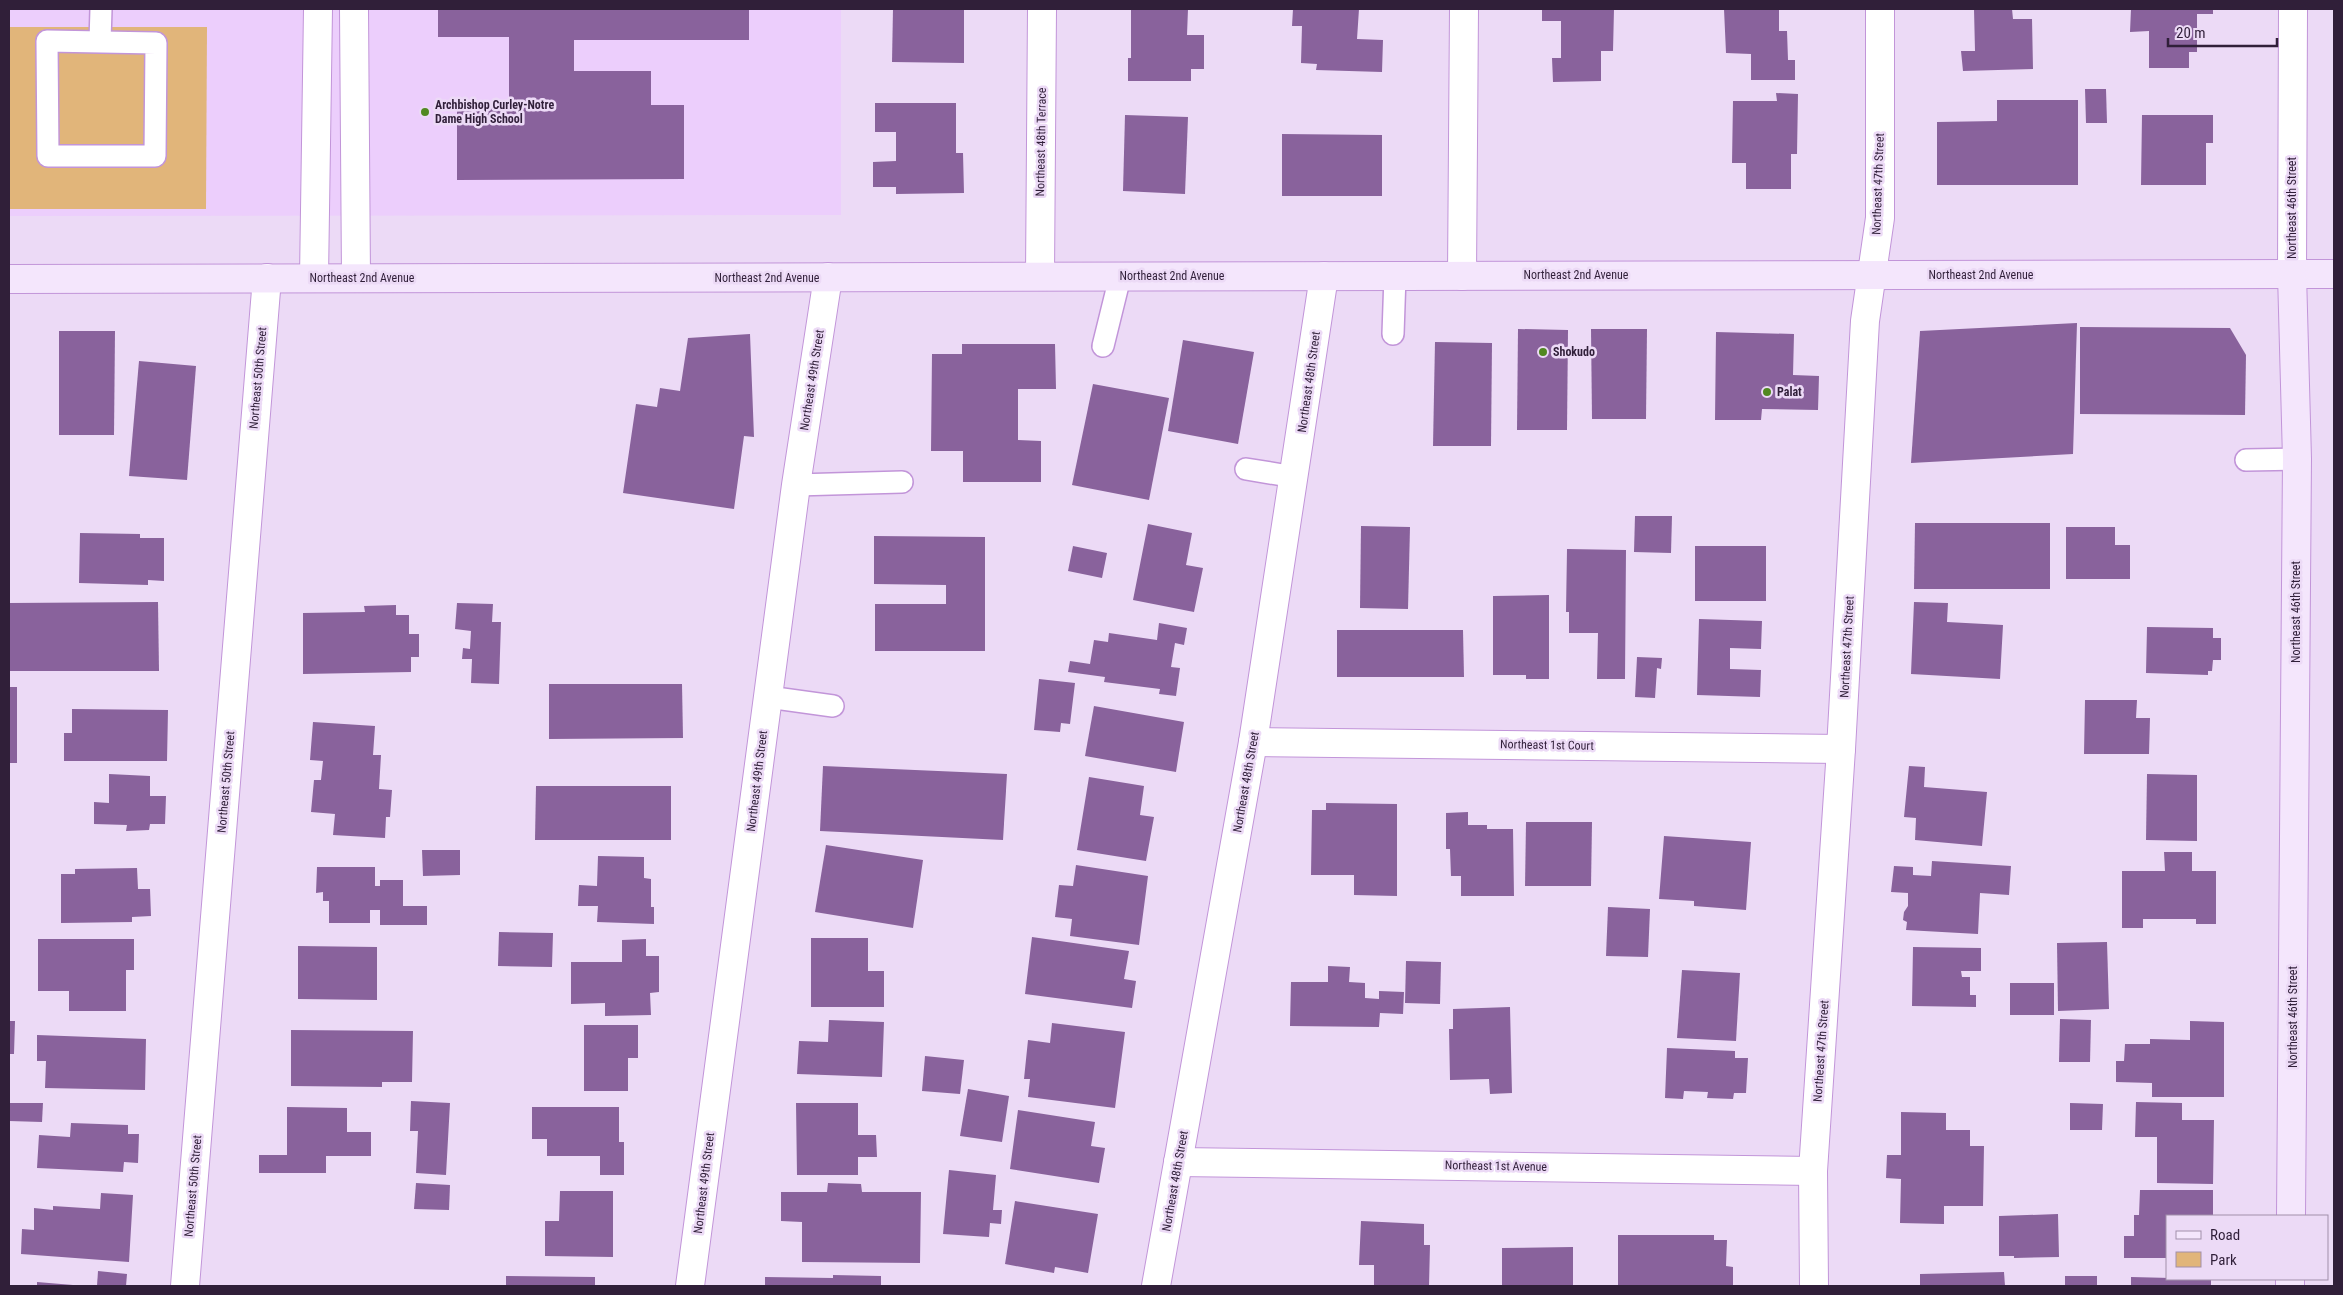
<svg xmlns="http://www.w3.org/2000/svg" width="2343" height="1295" font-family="'Roboto Condensed',sans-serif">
<rect width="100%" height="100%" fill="#ecdaf6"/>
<path fill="#eccefc" d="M 9,9 L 841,9 L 841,215 L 9,216 Z"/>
<path fill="#e1b57a" d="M 9,27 L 207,27 L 206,209 L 9,209 Z"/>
<g fill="#89629c">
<path d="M 438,9 L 749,9 L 749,40 L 574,40 L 574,71 L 651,71 L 651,105 L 684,105 L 684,179 L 457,180 L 457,105 L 509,105 L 509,37 L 438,37 Z"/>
<path d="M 893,9 L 964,9 L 964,63 L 892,62 Z"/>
<path d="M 1131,9 L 1188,9 L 1187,35 L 1204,35 L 1204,69 L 1191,69 L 1191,81 L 1128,81 L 1128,58 L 1131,58 Z"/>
<path d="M 1293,9 L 1359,9 L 1357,39 L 1383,40 L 1382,72 L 1316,70 L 1317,64 L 1301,63 L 1302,26 L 1292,26 Z"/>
<path d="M 1542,9 L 1614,9 L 1613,51 L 1601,51 L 1601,81 L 1553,82 L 1552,58 L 1561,58 L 1561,21 L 1542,21 Z"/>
<path d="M 1724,9 L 1779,9 L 1779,31 L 1787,31 L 1788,60 L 1795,60 L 1795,80 L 1751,80 L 1751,54 L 1726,53 Z"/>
<path d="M 1974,9 L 2012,9 L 2013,19 L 2032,19 L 2033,69 L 1963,71 L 1961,51 L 1975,51 Z"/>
<path d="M 2131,9 L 2213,9 L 2213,14 L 2197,14 L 2197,52 L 2189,52 L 2189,68 L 2149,68 L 2149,31 L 2130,32 Z"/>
<path d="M 2085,89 L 2106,89 L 2107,123 L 2086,123 Z"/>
<path d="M 1776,93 L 1798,94 L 1797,154 L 1791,154 L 1791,189 L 1746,189 L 1746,163 L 1732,163 L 1733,101 L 1777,101 Z"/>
<path d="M 1997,100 L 2078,100 L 2078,185 L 1937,185 L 1937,122 L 1997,121 Z"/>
<path d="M 875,103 L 956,103 L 956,153 L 963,153 L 964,193 L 896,194 L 896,187 L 873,187 L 873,162 L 896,161 L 896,132 L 875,132 Z"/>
<path d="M 1125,115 L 1188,117 L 1185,194 L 1123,191 Z"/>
<path d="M 2142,115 L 2213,115 L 2213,143 L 2206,143 L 2206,185 L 2141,185 Z"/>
<path d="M 1282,134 L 1382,135 L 1382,196 L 1282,196 Z"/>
<path d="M 2077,323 L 2073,454 L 1911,463 L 1920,331 Z"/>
<path d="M 2080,327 L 2230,328 L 2246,355 L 2245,415 L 2080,414 Z"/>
<path d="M 1518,329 L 1568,330 L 1567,430 L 1517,430 Z"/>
<path d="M 1591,329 L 1647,329 L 1646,419 L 1592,419 Z"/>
<path d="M 59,331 L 115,331 L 114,435 L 59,435 Z"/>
<path d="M 1716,332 L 1794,334 L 1793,375 L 1819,376 L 1818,410 L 1762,409 L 1761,420 L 1715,420 Z"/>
<path d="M 750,334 L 754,437 L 744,436 L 734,509 L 623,493 L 636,404 L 657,407 L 660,388 L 680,391 L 688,338 Z"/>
<path d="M 1183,340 L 1254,352 L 1238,444 L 1168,431 Z"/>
<path d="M 1435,342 L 1492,343 L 1491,446 L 1433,446 Z"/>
<path d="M 962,344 L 1055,344 L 1056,389 L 1018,389 L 1018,440 L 1041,441 L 1041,482 L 963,482 L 963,451 L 931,451 L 932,354 L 962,354 Z"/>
<path d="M 139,361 L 196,366 L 187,480 L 129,476 Z"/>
<path d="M 1093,384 L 1169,398 L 1149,500 L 1072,485 Z"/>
<path d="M 1635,516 L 1672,516 L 1671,553 L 1634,552 Z"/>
<path d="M 1915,523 L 2050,523 L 2050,589 L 1914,589 Z"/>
<path d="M 1148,524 L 1192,533 L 1186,565 L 1203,568 L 1194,612 L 1133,600 Z"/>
<path d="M 1361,526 L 1410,527 L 1408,609 L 1360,608 Z"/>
<path d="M 2066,527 L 2115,527 L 2115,545 L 2130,545 L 2130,579 L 2066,579 Z"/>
<path d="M 80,533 L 140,534 L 140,538 L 164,538 L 164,581 L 148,580 L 148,585 L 79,583 Z"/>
<path d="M 874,536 L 985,537 L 985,651 L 875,651 L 875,604 L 946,604 L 946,585 L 874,584 Z"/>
<path d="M 1073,546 L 1107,553 L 1102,578 L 1068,571 Z"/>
<rect x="1695" y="546" width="71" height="55"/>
<path d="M 1567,549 L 1626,550 L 1625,679 L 1597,679 L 1598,633 L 1569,633 L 1569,612 L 1566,612 Z"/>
<path d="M 1549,595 L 1549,679 L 1526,679 L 1526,675 L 1493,675 L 1493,596 Z"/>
<path d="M 158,602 L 159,671 L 9,671 L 9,603 Z"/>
<path d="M 1914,602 L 1948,603 L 1947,622 L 2003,625 L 2000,679 L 1911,674 Z"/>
<path d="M 457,603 L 493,604 L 492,622 L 501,622 L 499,684 L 471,683 L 472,659 L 462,659 L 463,648 L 470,649 L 471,631 L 455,629 Z"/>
<path d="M 396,605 L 396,615 L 409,615 L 409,634 L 419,634 L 419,657 L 411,657 L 411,672 L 303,674 L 303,613 L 365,612 L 364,606 Z"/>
<path d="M 1699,619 L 1762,621 L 1761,649 L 1730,648 L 1730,669 L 1761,670 L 1760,697 L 1697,695 Z"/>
<path d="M 1159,623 L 1187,628 L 1184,645 L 1175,643 L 1171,667 L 1180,668 L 1176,696 L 1159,694 L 1160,689 L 1104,682 L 1105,677 L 1068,672 L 1070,661 L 1090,664 L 1094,640 L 1108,642 L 1109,633 L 1157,640 Z"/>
<path d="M 2147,627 L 2213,628 L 2213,638 L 2221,638 L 2221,660 L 2213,660 L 2212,671 L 2208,671 L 2208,675 L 2146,673 Z"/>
<path d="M 1337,630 L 1463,630 L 1464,677 L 1337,677 Z"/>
<path d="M 1637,657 L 1662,658 L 1661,669 L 1657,668 L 1655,698 L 1635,697 Z"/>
<path d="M 1039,679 L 1075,683 L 1070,724 L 1061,723 L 1060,732 L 1034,730 Z"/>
<path d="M 549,684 L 682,684 L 683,738 L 549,739 Z"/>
<rect x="9" y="687" width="8" height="76"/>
<path d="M 2085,700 L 2137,700 L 2136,718 L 2150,718 L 2149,754 L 2084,754 Z"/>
<path d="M 1094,706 L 1184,722 L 1176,772 L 1085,756 Z"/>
<path d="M 72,709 L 168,710 L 167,761 L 64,761 L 64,733 L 72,733 Z"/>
<path d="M 313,722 L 375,726 L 373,755 L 381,755 L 379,789 L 392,790 L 390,817 L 386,817 L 385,838 L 333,835 L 335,814 L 311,812 L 314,780 L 321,780 L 323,761 L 310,760 Z"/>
<path d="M 823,766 L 1007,774 L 1003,840 L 820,831 Z"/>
<path d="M 1909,766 L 1925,767 L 1924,787 L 1987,792 L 1982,846 L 1915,840 L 1916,818 L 1904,817 Z"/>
<path d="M 109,774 L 150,776 L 150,796 L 166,796 L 165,824 L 150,824 L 149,830 L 126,831 L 127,825 L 94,824 L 94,802 L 109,803 Z"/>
<path d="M 2147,774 L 2197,775 L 2197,841 L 2146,840 Z"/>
<path d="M 1089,777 L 1144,786 L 1140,815 L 1154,817 L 1146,861 L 1077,850 Z"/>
<path d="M 536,786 L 671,786 L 671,840 L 535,840 Z"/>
<path d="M 1326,803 L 1397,804 L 1397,896 L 1354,895 L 1354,875 L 1311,875 L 1312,810 L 1326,810 Z"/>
<path d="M 1468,812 L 1468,825 L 1487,825 L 1487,829 L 1513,829 L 1514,896 L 1461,896 L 1461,876 L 1451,876 L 1450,849 L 1446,849 L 1446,813 Z"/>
<path d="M 1526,822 L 1592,822 L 1591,886 L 1525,886 Z"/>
<path d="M 1664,836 L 1751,842 L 1746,910 L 1694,906 L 1694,901 L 1659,899 Z"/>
<path d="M 826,845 L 923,860 L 913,928 L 815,912 Z"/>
<path d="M 422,850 L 460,850 L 460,875 L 423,876 Z"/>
<path d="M 2164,852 L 2192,852 L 2192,871 L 2216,871 L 2216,924 L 2196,924 L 2196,919 L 2143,919 L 2143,928 L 2122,928 L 2122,871 L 2165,871 Z"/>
<path d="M 598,856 L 644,857 L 644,878 L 651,879 L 651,907 L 654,907 L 654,924 L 597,922 L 598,906 L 578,906 L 579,885 L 597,886 Z"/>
<path d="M 1932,861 L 2011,866 L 2009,895 L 1980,893 L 1978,934 L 1906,930 L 1907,922 L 1903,920 L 1904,912 L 1908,906 L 1908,893 L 1891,892 L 1894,866 L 1913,867 L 1913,875 L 1931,876 Z"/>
<path d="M 1076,865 L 1148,876 L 1139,945 L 1070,936 L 1072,919 L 1055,917 L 1059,885 L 1073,886 Z"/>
<path d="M 317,867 L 375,867 L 375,886 L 380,886 L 380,880 L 403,880 L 403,906 L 427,906 L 427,925 L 380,925 L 380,910 L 370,910 L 370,923 L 329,923 L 329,901 L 323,901 L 323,892 L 316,893 Z"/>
<path d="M 137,868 L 138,889 L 150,889 L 151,916 L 132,917 L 132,922 L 61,923 L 61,874 L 75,874 L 75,869 Z"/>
<path d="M 1608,907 L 1650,909 L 1648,957 L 1606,956 Z"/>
<path d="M 499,932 L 553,933 L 552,967 L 498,966 Z"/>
<path d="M 1032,937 L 1129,951 L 1124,979 L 1136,981 L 1132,1008 L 1025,994 Z"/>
<path d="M 811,938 L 868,938 L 868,971 L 884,971 L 884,1007 L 811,1007 Z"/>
<path d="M 38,939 L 134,939 L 134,970 L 126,970 L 126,1011 L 69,1011 L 69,991 L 38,991 Z"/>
<path d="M 646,939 L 646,956 L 659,956 L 659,992 L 650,993 L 651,1015 L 605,1016 L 605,1003 L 571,1004 L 571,962 L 622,962 L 622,940 Z"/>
<path d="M 2107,942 L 2109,1009 L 2058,1011 L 2057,943 Z"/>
<path d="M 298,946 L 377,947 L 377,1000 L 298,999 Z"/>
<path d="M 1913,947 L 1981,948 L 1981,971 L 1961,971 L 1962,977 L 1970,977 L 1970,995 L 1976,995 L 1976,1007 L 1912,1006 Z"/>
<path d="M 1406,961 L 1441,962 L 1440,1004 L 1405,1003 Z"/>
<path d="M 1328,966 L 1350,967 L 1349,982 L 1365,983 L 1365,998 L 1379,999 L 1379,991 L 1404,992 L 1403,1014 L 1380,1013 L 1379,1027 L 1290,1026 L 1291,982 L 1328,982 Z"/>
<path d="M 1682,970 L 1740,973 L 1736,1041 L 1677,1038 Z"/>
<rect x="2010" y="983" width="44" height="32"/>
<path d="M 1510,1007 L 1512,1093 L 1490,1094 L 1489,1079 L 1450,1080 L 1449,1029 L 1453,1029 L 1453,1009 Z"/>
<path d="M 2060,1019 L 2091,1020 L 2090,1062 L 2059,1062 Z"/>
<path d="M 829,1020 L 884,1022 L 882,1077 L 797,1074 L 799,1041 L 828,1042 Z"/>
<path d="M 9,1021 L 15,1021 L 14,1054 L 9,1054 Z"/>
<path d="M 2190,1021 L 2224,1022 L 2224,1097 L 2152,1097 L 2152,1083 L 2116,1082 L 2116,1061 L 2124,1061 L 2125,1044 L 2150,1044 L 2150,1039 L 2190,1040 Z"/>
<path d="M 1052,1023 L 1125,1032 L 1115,1108 L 1028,1097 L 1030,1079 L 1024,1079 L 1028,1040 L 1050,1043 Z"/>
<path d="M 584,1025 L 638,1025 L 638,1058 L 628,1058 L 628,1091 L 584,1091 Z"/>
<path d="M 291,1030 L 413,1031 L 412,1082 L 382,1082 L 382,1087 L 291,1086 Z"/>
<path d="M 37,1035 L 146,1039 L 145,1090 L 45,1088 L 46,1061 L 37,1061 Z"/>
<path d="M 1667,1048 L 1735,1051 L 1735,1058 L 1748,1058 L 1746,1093 L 1734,1093 L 1733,1099 L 1707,1098 L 1708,1092 L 1684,1091 L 1683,1099 L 1665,1098 Z"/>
<path d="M 925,1056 L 964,1060 L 960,1094 L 922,1091 Z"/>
<path d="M 968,1089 L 1009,1096 L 1002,1142 L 960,1136 Z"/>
<path d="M 411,1101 L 450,1103 L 446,1175 L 416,1173 L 418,1131 L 410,1131 Z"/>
<path d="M 2136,1102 L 2182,1103 L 2182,1120 L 2214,1120 L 2213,1184 L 2157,1183 L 2157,1137 L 2135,1137 Z"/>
<path d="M 9,1103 L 43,1103 L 42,1122 L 9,1121 Z"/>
<path d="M 796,1103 L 858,1103 L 858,1135 L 876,1135 L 877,1157 L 858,1157 L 858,1175 L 797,1175 Z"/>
<path d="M 2070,1103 L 2103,1104 L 2102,1130 L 2070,1130 Z"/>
<path d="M 287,1107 L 347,1108 L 347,1132 L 371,1132 L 371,1156 L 326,1156 L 326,1173 L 259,1173 L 259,1155 L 287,1155 Z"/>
<path d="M 532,1107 L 619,1107 L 619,1142 L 624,1142 L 624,1175 L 600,1175 L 600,1156 L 547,1156 L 547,1139 L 532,1139 Z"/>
<path d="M 1018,1110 L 1095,1122 L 1091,1146 L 1105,1148 L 1099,1183 L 1010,1169 Z"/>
<path d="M 1901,1112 L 1946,1113 L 1946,1130 L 1970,1130 L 1970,1146 L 1984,1146 L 1983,1206 L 1944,1206 L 1944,1224 L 1900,1223 L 1901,1179 L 1886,1178 L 1887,1155 L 1901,1155 Z"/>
<path d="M 71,1123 L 128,1125 L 128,1134 L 139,1134 L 138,1163 L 124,1162 L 123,1172 L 37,1168 L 39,1135 L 70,1137 Z"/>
<path d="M 949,1170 L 996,1175 L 993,1210 L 1002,1210 L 1001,1224 L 990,1223 L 989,1237 L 943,1234 Z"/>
<path d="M 416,1183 L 450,1185 L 449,1210 L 414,1209 Z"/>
<path d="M 828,1183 L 861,1184 L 862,1192 L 921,1192 L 920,1263 L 802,1262 L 802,1222 L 781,1221 L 781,1192 L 827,1192 Z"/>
<path d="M 2140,1190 L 2213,1190 L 2213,1216 L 2167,1216 L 2167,1258 L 2124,1258 L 2124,1236 L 2134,1236 L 2134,1215 L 2139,1215 Z"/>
<path d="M 560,1191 L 613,1191 L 613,1257 L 545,1256 L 545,1221 L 559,1221 Z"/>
<path d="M 101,1193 L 133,1195 L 129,1262 L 21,1254 L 22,1229 L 34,1230 L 34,1208 L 53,1210 L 53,1206 L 100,1209 Z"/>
<path d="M 1015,1201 L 1098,1214 L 1088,1273 L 1055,1267 L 1054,1273 L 1005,1264 Z"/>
<path d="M 2058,1214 L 2059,1257 L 2014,1258 L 2014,1256 L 1999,1256 L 1999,1216 Z"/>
<path d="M 1361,1221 L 1424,1224 L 1424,1245 L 1430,1245 L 1429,1286 L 1374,1286 L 1374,1265 L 1359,1265 Z"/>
<path d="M 1618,1235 L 1714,1235 L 1714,1240 L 1727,1240 L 1726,1266 L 1733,1267 L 1733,1286 L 1618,1286 Z"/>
<path d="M 1573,1247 L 1573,1286 L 1502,1286 L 1502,1248 Z"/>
<path d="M 98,1271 L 127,1274 L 126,1286 L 97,1286 Z"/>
<path d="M 2004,1272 L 2005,1286 L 1920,1286 L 1920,1274 Z"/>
<path d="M 833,1275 L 881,1276 L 881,1286 L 765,1286 L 765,1277 L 833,1278 Z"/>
<path d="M 506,1276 L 595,1277 L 595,1286 L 506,1286 Z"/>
<rect x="2065" y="1276" width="32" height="10"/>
<path d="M 2131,1277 L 2211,1279 L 2211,1286 L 2131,1286 Z"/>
<path d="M 37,1282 L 73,1285 L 73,1286 L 37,1286 Z"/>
</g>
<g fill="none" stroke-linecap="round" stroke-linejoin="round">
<g stroke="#c295d9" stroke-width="24">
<g id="lane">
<path d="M 47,41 L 156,43 L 155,156 L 48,156 Z"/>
<path d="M 100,41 L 101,9"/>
<path d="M 1393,334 L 1395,276"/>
<path d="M 1103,346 L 1120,277"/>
<path d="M 2246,460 L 2297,459"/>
<path d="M 1246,469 L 1295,477"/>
<path d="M 796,485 L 902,482"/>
<path d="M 768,697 L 833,706"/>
</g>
</g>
<g stroke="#c295d9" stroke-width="30">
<g id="street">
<path d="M 354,9 L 356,278"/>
<path d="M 2292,274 L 2293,9"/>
<path d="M 1040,276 L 1042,9"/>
<path d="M 1462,276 L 1464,9"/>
<path d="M 314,278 L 318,9"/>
<path d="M 1253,742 L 1841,749"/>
<path d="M 1178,1162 L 1813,1171"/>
<path d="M 185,1286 L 267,278"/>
<path d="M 690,1286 L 796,485 L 828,277"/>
<path d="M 1156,1286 L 1253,742 L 1324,276"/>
<path d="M 1814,1286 L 1813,1171 L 1841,749 L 1865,321 L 1880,218 L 1880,9"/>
</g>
</g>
<g stroke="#c295d9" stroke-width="30">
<g id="secondary">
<path d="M 9,279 L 2334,274"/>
<path d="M 2291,1216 L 2297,459 L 2292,274"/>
<path d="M 2290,1286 L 2290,1279"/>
</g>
</g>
<use href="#lane" stroke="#fff" stroke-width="21"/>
<use href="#street" stroke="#fff" stroke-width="28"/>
<use href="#secondary" stroke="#f4e6fc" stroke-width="28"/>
</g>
<g fill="#518821" stroke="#ecdaf6" stroke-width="2">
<circle cx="425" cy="112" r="5"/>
<circle cx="1543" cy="352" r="5"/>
<circle cx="1767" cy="392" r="5"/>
</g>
<g text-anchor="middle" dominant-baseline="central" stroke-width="5" stroke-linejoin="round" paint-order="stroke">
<g font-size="12" font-weight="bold" fill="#301f39" stroke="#ecdaf6" text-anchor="start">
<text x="435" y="105">Archbishop Curley-Notre<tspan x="435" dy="14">Dame High School</tspan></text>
<text x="1553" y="352">Shokudo</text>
<text x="1777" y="392">Palat</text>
</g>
<g font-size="12" fill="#301f39" stroke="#ecdaf6">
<text transform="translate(1041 142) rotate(-89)">Northeast 48th Terrace</text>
<text transform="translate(1878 184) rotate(-88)">Northeast 47th Street</text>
<text transform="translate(2292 208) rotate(-90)">Northeast 46th Street</text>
<text x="1576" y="275">Northeast 2nd Avenue</text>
<text x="1981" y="275">Northeast 2nd Avenue</text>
<text x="1172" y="276">Northeast 2nd Avenue</text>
<text x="362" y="278">Northeast 2nd Avenue</text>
<text x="767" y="278">Northeast 2nd Avenue</text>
<text transform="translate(258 378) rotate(-85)">Northeast 50th Street</text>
<text transform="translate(812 380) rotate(-81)">Northeast 49th Street</text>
<text transform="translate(1309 382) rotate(-82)">Northeast 48th Street</text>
<text transform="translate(2296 612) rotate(-90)">Northeast 46th Street</text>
<text transform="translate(1847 647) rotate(-87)">Northeast 47th Street</text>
<text transform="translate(1547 745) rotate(1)">Northeast 1st Court</text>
<text transform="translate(757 781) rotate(-83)">Northeast 49th Street</text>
<text transform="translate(226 782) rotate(-85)">Northeast 50th Street</text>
<text transform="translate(1246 782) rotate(-80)">Northeast 48th Street</text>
<text transform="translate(2293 1017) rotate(-90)">Northeast 46th Street</text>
<text transform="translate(1821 1051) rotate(-86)">Northeast 47th Street</text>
<text transform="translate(1496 1166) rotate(1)">Northeast 1st Avenue</text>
<text transform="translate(1175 1181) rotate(-80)">Northeast 48th Street</text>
<text transform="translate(704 1183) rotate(-83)">Northeast 49th Street</text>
<text transform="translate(193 1186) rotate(-85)">Northeast 50th Street</text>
</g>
</g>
<rect width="2343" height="1295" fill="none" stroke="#301f39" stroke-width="20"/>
<rect x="2166" y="1215" width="162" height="65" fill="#ecdaf6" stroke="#a18faa"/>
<rect x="2176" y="1231" width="25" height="8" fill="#f4e6fc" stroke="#a18faa"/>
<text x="2210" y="1240" font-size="15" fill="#301f39">Road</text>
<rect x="2176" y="1252" width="25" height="15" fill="#e1b57a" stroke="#a18faa"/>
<text x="2210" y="1265" font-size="15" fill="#301f39">Park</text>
<path d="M2168 38v8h109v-8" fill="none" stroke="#301f39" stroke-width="2.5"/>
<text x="2176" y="38" font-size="15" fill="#301f39" stroke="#ecdaf6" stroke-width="4" paint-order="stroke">20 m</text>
</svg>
